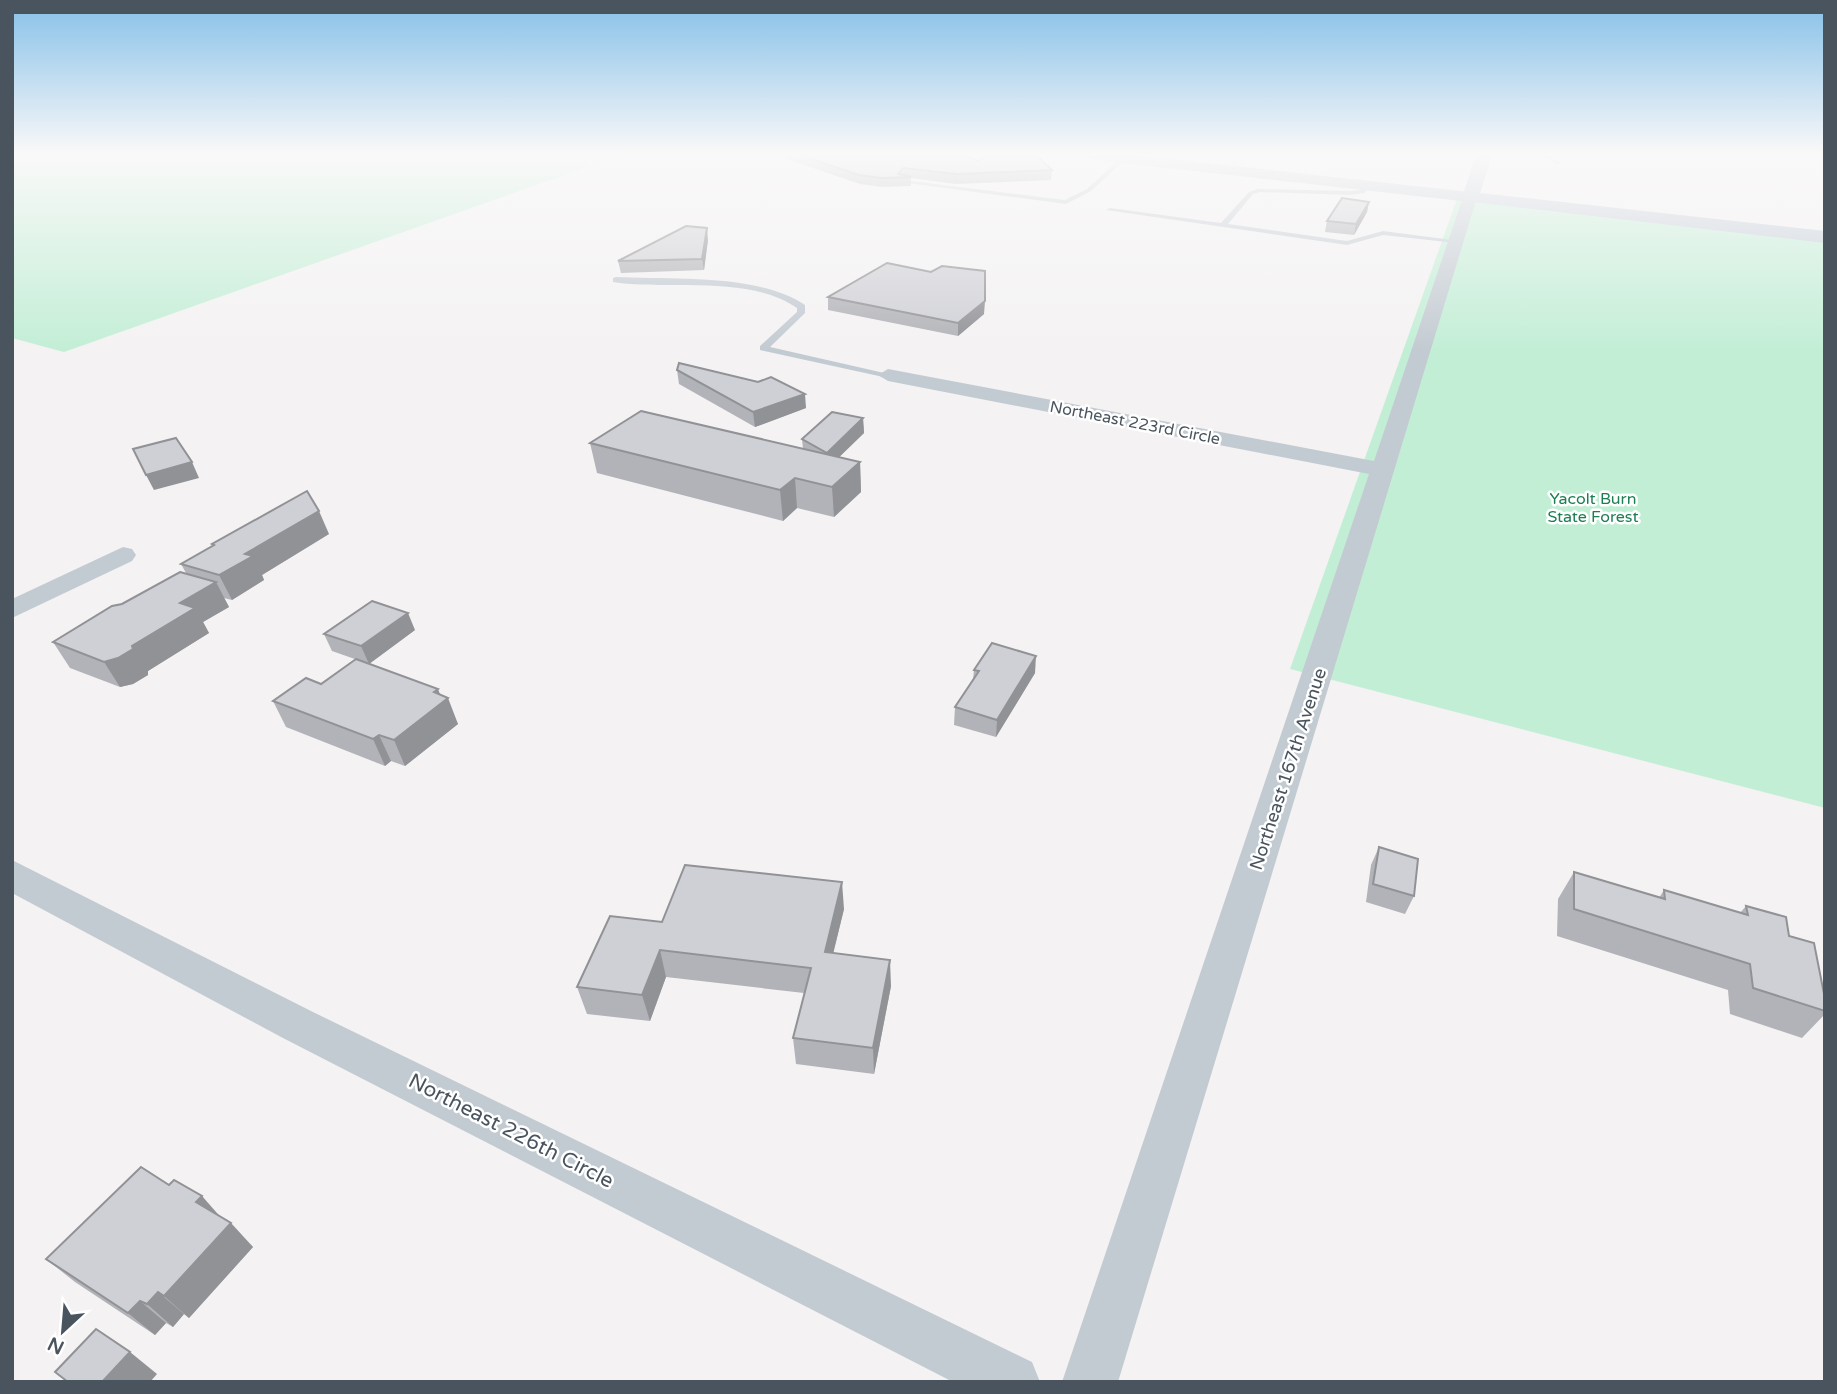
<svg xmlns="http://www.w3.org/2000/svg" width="1837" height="1394" font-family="'Varela Round',sans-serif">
<rect width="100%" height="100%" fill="#f4f2f2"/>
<g fill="#c3eed6">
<path d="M 12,155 L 621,155 L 64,352 L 12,338 Z"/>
<path d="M 1459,193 L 1825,234 L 1825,808 L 1290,669 Z"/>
</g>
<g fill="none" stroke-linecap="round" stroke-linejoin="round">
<g fill="#c3cbd2" fill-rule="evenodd">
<path d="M 1541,155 L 1548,155 L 1562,163 L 1557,164 Z"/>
<path d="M 1122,157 L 1127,158 L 1091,191 L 1066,204 L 900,182 L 903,180 L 1065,200 L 1087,189 Z"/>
<path d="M 1368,184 L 1371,186 L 1364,193 L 1350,195 L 1260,192 L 1253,194 L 1228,224 L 1347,241 L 1383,231 L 1460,241 L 1456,243 L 1383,235 L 1347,245 L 1106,210 L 1110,208 L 1221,223 L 1249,192 L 1257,189 L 1350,191 L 1360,190 Z"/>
<path d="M 616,277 C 672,280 757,273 805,305 L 805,313 L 770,347 L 893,375 L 888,378 L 760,350 L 760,346 L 797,312 L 797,308 C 748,274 670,291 613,282 L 613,278 Z"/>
</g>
<g fill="#c3cbd2" fill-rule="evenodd">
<path d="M 1470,193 L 1477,197 L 1118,1382 L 1062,1382 L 1369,474 L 888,381 L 878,375 L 888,369 L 1374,461 L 1463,197 Z"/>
<path d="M 123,547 L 132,549 L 136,555 L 132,561 L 12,618 L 12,599 Z"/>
<path d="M 12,860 L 313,1012 L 1032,1362 L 1040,1382 L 953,1382 L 283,1038 L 12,893 Z"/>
</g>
<path fill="#c3cbd2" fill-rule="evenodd" d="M 1087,155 L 1133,155 L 1470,192 L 1478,197 L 1470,202 L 1095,160 Z"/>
<path fill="#c3ccd7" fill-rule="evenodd" d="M 1476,155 L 1492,155 L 1480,193 L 1825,231 L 1825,243 L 1464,201 L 1462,197 Z"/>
</g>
<g fill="#b2b3b8">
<path d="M 775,155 L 964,155 L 978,161 L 1052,170 L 1051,180 L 956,184 L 911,178 L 911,186 L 882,187 L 860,184 Z"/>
<path d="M 1369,202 L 1367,212 L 1354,235 L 1325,232 L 1327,221 Z"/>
<path d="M 708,240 L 704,270 L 621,273 L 618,261 Z"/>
<path d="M 828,297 L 984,314 L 958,336 L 828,310 Z"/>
<path d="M 677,370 L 806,408 L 755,427 L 679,384 Z"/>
<path d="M 863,418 L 864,433 L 839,457 L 860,462 L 861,492 L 834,517 L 797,508 L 783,521 L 597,473 L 590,443 L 803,449 L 802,439 Z"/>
<path d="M 329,534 L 262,575 L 264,580 L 232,600 L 224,598 L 229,607 L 203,622 L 209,633 L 148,671 L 148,675 L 133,684 L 120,687 L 70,668 L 53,642 L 122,604 L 186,573 L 181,564 L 213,546 L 212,544 Z"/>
<path d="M 415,630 L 369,664 L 332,651 L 324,634 Z"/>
<path d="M 974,670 L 1035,673 L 996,737 L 954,725 L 955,707 L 973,679 Z"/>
<path d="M 321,684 L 440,695 L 458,724 L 405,766 L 391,761 L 385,766 L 286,727 L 273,701 Z"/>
<path d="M 1379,847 L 1414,896 L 1405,914 L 1366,902 L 1371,865 Z"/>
<path d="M 1574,872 L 1659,898 L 1664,890 L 1740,913 L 1746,906 L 1789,936 L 1825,999 L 1825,1014 L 1802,1038 L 1730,1014 L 1728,990 L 1557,936 L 1558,899 Z"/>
<path d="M 844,909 L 833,953 L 891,986 L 874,1074 L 796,1064 L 793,1038 L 804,993 L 666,977 L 650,1021 L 587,1014 L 577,987 L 662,922 Z"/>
<path d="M 220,1216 L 253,1247 L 189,1318 L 184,1314 L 173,1327 L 166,1323 L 155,1335 L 75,1282 L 46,1259 Z"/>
</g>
<g fill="#919296">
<path d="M 1369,202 L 1367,212 L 1354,235 L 1356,224 Z"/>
<path d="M 707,228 L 708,240 L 704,270 L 702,259 Z"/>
<path d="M 985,301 L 984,314 L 958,336 L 958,323 Z"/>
<path d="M 805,394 L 806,408 L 755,427 L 753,412 Z"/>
<path d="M 863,418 L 864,433 L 828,468 L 827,453 Z"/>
<path d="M 192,462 L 199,478 L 154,490 L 146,475 Z"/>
<path d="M 860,462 L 861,492 L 834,517 L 832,487 Z"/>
<path d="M 795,478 L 797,508 L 783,521 L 780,490 Z"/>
<path d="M 319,511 L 329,534 L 262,575 L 264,580 L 232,600 L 219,575 L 245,554 Z"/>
<path d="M 216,582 L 229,607 L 203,622 L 209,633 L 148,671 L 148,675 L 133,684 L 120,687 L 104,662 L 132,646 L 180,603 Z"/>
<path d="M 408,613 L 415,630 L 369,664 L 361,646 Z"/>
<path d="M 1036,656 L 1035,673 L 996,737 L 997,720 Z"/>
<path d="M 438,689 L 443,702 L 448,698 L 458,724 L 405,766 L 394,740 L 434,692 Z"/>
<path d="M 379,735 L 391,761 L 385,766 L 373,739 Z"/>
<path d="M 842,882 L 844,909 L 827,979 L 825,952 Z"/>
<path d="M 660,950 L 666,977 L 650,1021 L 642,995 Z"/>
<path d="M 890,960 L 891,986 L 874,1074 L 873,1048 Z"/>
<path d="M 202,1196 L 224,1221 L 196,1202 Z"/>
<path d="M 231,1223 L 253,1247 L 189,1318 L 164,1296 Z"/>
<path d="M 158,1292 L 184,1314 L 173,1327 L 147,1304 Z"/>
<path d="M 140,1301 L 166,1323 L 155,1335 L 128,1313 Z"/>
<path d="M 130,1352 L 157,1374 L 150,1382 L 102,1382 Z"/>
</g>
<g fill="#cfd0d6" stroke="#919296" stroke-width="2">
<path d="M 800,155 L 964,155 L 978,161 L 989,155 L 1036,155 L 1052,170 L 957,174 L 903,168 L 898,174 L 911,177 L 882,178 L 859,175 Z"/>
<path d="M 1342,198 L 1369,202 L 1356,224 L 1327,221 Z"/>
<path d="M 686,226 L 707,228 L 702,259 L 618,261 Z"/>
<path d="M 887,263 L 931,272 L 942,266 L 985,271 L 985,301 L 958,323 L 828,297 Z"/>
<path d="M 679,363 L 758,382 L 771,377 L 805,394 L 753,412 L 677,370 Z"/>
<path d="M 641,411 L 860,462 L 832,487 L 795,478 L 780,490 L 590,443 Z"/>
<path d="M 832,412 L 863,418 L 827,453 L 802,439 Z"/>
<path d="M 176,438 L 192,462 L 146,475 L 133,449 Z"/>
<path d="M 307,491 L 319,511 L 245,554 L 253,556 L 219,575 L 181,564 L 214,545 L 212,544 Z"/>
<path d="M 180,572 L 216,582 L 180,603 L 195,608 L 132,646 L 133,649 L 118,658 L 104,662 L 53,642 L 112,606 L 122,604 Z"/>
<path d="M 372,601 L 408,613 L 361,646 L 324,634 Z"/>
<path d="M 992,643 L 1036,656 L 997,720 L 955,707 L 979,671 L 974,670 Z"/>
<path d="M 356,659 L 438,689 L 434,692 L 448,698 L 394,740 L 379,735 L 373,739 L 273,701 L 306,678 L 321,684 Z"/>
<path d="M 1379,847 L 1418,859 L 1414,896 L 1373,884 Z"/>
<path d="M 685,865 L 842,882 L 825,952 L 890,960 L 873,1048 L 793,1038 L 811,968 L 660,950 L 642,995 L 577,987 L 610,916 L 662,922 Z"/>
<path d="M 1574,872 L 1665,899 L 1664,890 L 1748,915 L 1746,906 L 1786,917 L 1789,936 L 1814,943 L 1825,999 L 1825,1011 L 1753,988 L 1750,964 L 1574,909 Z"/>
<path d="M 141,1167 L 169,1185 L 174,1180 L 202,1196 L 196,1202 L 231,1223 L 164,1296 L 158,1292 L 147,1304 L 140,1301 L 128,1313 L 46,1259 Z"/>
<path d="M 96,1329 L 130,1352 L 102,1382 L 68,1382 L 55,1372 Z"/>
</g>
<linearGradient id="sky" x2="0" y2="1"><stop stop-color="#86c0e8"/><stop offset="0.44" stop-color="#faf9f9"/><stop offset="1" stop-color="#faf9f9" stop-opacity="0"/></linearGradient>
<rect width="1837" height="350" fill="url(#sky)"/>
<g text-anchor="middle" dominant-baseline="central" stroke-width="5" stroke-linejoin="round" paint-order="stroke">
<g font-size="16" fill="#4a545e" stroke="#fff">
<text transform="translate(1135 423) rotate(11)">Northeast 223rd Circle</text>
</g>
<g font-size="16" fill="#1c7e53" stroke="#fff">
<text x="1593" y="499">Yacolt Burn<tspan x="1593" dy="18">State Forest</tspan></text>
</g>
<g font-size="18" fill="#4a545e" stroke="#fff">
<text transform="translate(1288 769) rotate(-72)">Northeast 167th Avenue</text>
</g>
<g font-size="21" fill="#4a545e" stroke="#fff">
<text transform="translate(511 1131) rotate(27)">Northeast 226th Circle</text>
</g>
</g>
<rect width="1837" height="1394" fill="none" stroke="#4a545e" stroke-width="28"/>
<g transform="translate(63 1331) rotate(206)" stroke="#ffffff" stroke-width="5" paint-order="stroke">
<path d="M0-5L12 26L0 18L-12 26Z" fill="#4a545e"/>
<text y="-10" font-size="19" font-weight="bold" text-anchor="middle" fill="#4a545e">N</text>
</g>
</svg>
